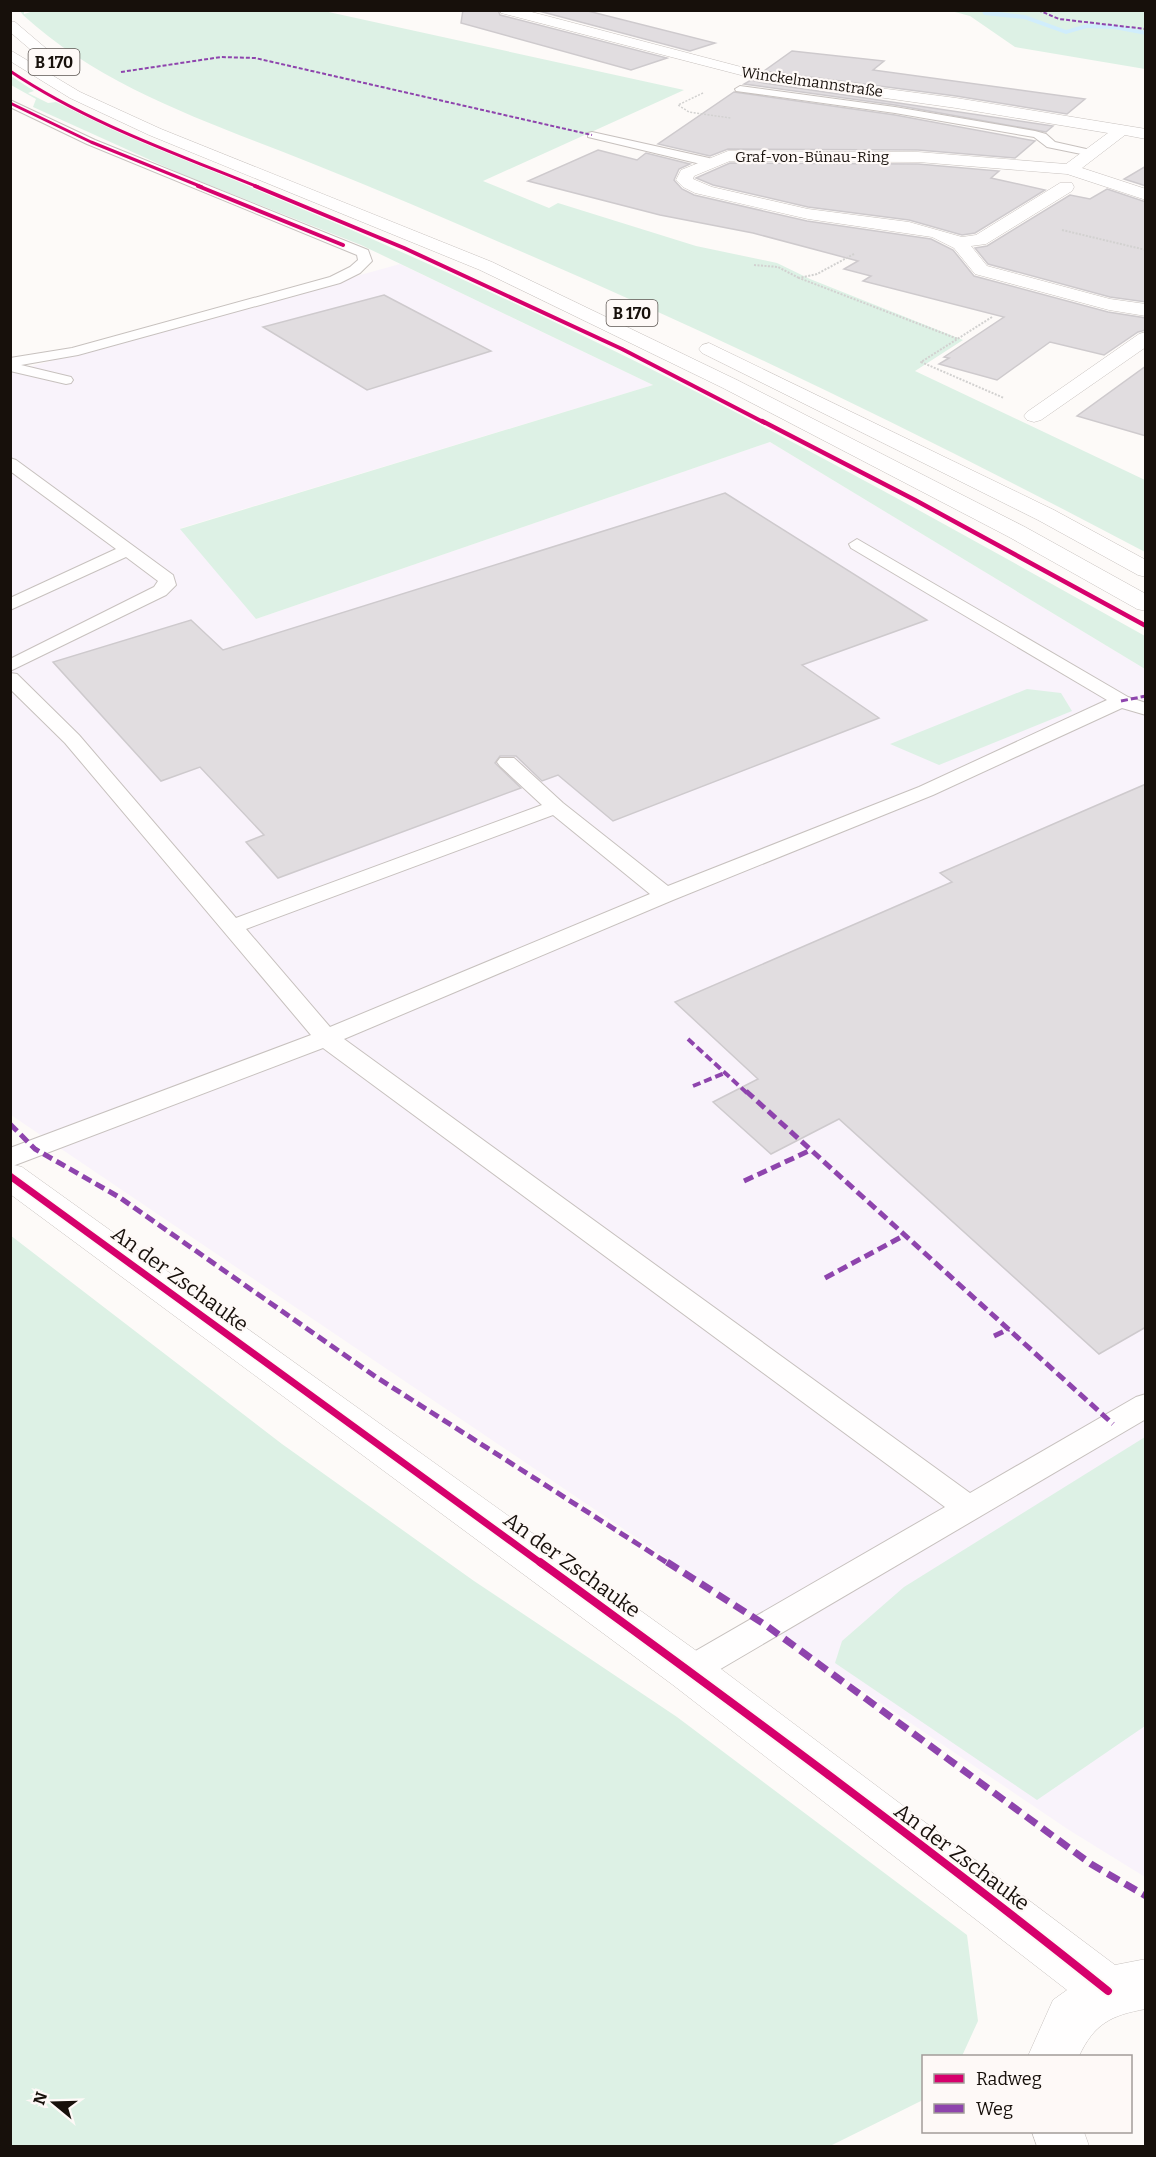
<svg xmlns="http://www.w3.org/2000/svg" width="1156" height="2157" font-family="Bitter,serif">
<rect width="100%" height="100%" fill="#fdfaf8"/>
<path fill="#f9f3fb" d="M 400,264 L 653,385 L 181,528 L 256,619 L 770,442 L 1145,669 L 1145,1877 L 1069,1830 L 11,1115 L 11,372 Z"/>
<g fill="#ddf1e5">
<path d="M 37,10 L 324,11 L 684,90 L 483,181 L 549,208 L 558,203 L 696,246 L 777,263 L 810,279 L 963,340 L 915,371 L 1145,480 L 1145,552 C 939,443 728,340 513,248 C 446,219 379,190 311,163 C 211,123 104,89 23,15 L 20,11 L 24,11 L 24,14 Z"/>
<path d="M 951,11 L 1145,11 L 1145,69 L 1015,47 L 970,16 Z"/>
<path d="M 11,76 L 34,91 L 28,93 L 48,103 L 56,102 C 127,138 201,165 274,197 C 351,229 427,263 503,298 C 723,399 934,518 1145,636 L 1145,669 L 770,442 L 256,619 L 180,529 L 653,385 L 361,245 L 179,173 L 33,107 L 36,99 L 11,85 Z"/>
<path d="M 1027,689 L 1061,693 L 1072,711 L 939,765 L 890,744 Z"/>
<path d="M 10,1235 L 282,1444 L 474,1581 L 677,1717 L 967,1935 L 978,2021 L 962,2056 L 924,2056 L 923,2100 L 830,2146 L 11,2146 Z"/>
<path d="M 1145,1437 L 1145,1726 L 1037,1800 L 835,1663 L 842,1641 L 904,1587 Z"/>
</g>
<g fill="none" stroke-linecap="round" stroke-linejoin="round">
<path fill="#d0edfc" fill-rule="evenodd" d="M 981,10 L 1025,15 L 1066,30 L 1087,24 L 1114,25 L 1146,31 L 1146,35 L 1114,29 L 1087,28 L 1066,34 L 1024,19 L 984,15 Z"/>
</g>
<g fill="#e1dde0" stroke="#cecacd" stroke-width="1.5">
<path d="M 463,10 L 498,10 L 500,15 L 667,58 L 631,70 L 461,23 Z"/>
<path d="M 535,10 L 584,10 L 715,43 L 690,51 Z"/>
<path d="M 792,51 L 884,61 L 873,70 L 1085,99 L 1067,114 L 956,96 L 764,71 Z"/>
<path d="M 751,80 L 764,83 L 1053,126 L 1046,132 L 895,105 L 744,84 Z"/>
<path d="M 734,92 L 895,115 L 1035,141 L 1015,158 L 918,150 L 728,149 L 710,156 L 658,144 Z"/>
<path d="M 598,150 L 637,160 L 646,153 L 690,164 L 679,169 L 674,180 L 682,189 L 694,195 L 807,221 L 931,239 L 953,250 L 974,276 L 1108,312 L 1146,318 L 1146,330 L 1138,332 L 1104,355 L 1050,342 L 997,380 L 939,364 L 949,358 L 944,357 L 1004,317 L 863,281 L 871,276 L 844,269 L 858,261 L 753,233 L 660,215 L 528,181 Z"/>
<path d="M 730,163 L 918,164 L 999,171 L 991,178 L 1045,190 L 975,233 L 962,235 L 909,220 L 808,207 L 713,185 L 696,178 Z"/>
<path d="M 1146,166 L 1146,186 L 1124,179 Z"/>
<path d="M 1107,189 L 1146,202 L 1146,302 L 1110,297 L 988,264 L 975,248 L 987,246 L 1070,195 L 1090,199 Z"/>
<path d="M 384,295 L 491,351 L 367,390 L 263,327 Z"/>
<path d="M 1146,366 L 1146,436 L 1077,416 Z"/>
<path d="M 725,493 L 927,620 L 802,665 L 879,718 L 613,821 L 558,775 L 542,781 L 516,756 L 500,756 L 495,763 L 521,788 L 278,878 L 246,842 L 264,835 L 200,767 L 161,781 L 53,662 L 191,620 L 223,650 Z"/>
<path d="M 1146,784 L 1146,1327 L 1099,1354 L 839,1119 L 771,1154 L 713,1102 L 758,1079 L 675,1002 L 952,882 L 940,873 Z"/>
</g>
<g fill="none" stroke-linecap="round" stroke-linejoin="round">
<g stroke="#c7c1be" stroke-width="2">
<g id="service">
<path d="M 740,86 L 895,107 L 1035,131 L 1046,134 L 1055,142 L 1095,151 L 1097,153 L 1091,156 L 1047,147 L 1034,137 L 895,113 L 736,91 L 735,89 Z"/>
<path d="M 10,100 L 95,140 L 368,250 L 372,261 L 360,273 L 340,283 L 78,355 L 21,365 L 71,377 L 73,380 L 71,383 L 66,384 L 10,371 L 10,358 L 72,348 L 330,277 L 350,267 L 358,260 L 357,255 L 87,144 L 10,107 Z"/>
<path d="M 592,132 L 709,158 L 715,162 L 709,166 L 588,137 L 588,133 Z"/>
<path d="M 10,458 L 16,460 L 173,575 L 176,585 L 166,595 L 10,671 L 10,659 L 154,587 L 158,581 L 126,557 L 10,610 L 10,598 L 116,549 L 10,471 Z"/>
<path d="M 857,539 L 1128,697 L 1146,703 L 1146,715 L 1122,708 L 933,795 L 673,900 L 344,1039 L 970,1493 L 1136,1397 L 1146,1394 L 1146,1419 L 700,1681 L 689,1685 L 678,1681 L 673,1671 L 678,1661 L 945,1507 L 323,1048 L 10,1167 L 10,1148 L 311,1035 L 65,743 L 10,689 L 10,673 L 17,674 L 79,735 L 236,918 L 542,805 L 500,766 L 497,762 L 500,758 L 514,758 L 563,803 L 668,886 L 919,787 L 1107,700 L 851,548 L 849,544 ZM 553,815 L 650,894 L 330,1027 L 246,929 Z"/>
</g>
</g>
<g stroke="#c7c1be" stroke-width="1">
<g id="minor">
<path d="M 500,10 L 524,10 L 764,73 L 956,98 L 1146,129 L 1146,139 L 1125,135 L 1082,168 L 1146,189 L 1146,200 L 1067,174 L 918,162 L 730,161 L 694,176 L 693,179 L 712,187 L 808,209 L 909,222 L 962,237 L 976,235 L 1060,183 L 1072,183 L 1074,187 L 1072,191 L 986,244 L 971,246 L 987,266 L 1110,299 L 1146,304 L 1146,316 L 1109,310 L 975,274 L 954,248 L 932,237 L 808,219 L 695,193 L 683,187 L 676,180 L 681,170 L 728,151 L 918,152 L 1066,164 L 1108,133 L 956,108 L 764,81 L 501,13 Z"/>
<path d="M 1146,332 L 1146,347 L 1041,420 L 1034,422 L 1027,420 L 1024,416 L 1027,412 L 1139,334 Z"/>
<path d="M 10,1164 L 22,1167 L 705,1657 L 1115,1965 L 1146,1959 L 1146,2009 C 1111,2015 1094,2024 1079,2056 L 1028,2056 L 1053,2000 L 1067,1990 L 673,1685 L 10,1194 Z"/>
<path d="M 1032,2132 L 1084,2132 L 1089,2146 L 1037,2146 Z"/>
</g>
</g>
<g stroke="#c7c1be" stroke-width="1">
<g id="primary">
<path d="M 10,21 L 15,22 L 55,56 L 57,59 L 55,62 L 45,62 L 10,32 Z"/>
<path d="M 10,50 L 80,92 L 161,129 L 492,262 L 737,380 L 1025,527 L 1146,594 L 1146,611 L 1137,609 L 1009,537 L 723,388 L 480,270 L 149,135 L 70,98 L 10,61 Z"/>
<path d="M 709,343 L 1054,510 L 1146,560 L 1146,577 L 1138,575 L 1038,520 L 702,353 L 699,349 L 702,345 Z"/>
</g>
</g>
<path stroke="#d2d1d0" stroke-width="1.5" stroke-dasharray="2 1.5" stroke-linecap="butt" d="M 703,93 L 678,105 L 689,112 L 731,118"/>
<g stroke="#d2d1d0" stroke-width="2" stroke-dasharray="2 1.5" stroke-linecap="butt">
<path d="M 1062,230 L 1146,250"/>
<path d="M 854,254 L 817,274 L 799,278 L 958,339"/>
<path d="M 754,265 L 778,267 L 799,278"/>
<path d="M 992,317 L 921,362 L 1004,398"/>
</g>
<use href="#service" fill="#fffefe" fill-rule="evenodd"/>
<use href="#minor" fill="#fffefe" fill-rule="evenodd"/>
<use href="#primary" fill="#fffefe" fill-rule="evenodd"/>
<g stroke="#8e44ad" stroke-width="2" stroke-dasharray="4 2" stroke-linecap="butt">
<path d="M 1038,10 L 1059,19 L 1146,29"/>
<path d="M 121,72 L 221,57 L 255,58 L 592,135"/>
</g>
<path stroke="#8e44ad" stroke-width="3" stroke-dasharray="7 3" stroke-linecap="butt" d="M 1121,701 L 1146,696"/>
<g stroke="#8e44ad" stroke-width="4" stroke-dasharray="8 4" stroke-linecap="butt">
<path d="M 688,1039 L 747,1093"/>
<path d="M 693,1086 L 725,1073"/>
</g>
<g stroke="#8e44ad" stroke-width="5" stroke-dasharray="10 5" stroke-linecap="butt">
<path d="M 746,1091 L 1113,1424"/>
<path d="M 10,1124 L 35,1149 L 119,1197 L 376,1377 L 669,1564"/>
<path d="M 744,1181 L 811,1150"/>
<path d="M 825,1278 L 905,1235"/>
<path d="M 994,1336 L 1009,1329"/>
</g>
<path stroke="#8e44ad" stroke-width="7" stroke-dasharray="13 7" stroke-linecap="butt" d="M 667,1562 L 767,1626 L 1091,1864 L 1146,1896"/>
<g stroke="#fef9f7" stroke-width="4.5">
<g id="cycleway-far4">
<path d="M 10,71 C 86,122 174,153 258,187"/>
<path d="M 10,103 L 91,142 L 202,187"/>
</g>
</g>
<g stroke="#fef9f7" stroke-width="6">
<g id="cycleway-far3">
<path d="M 198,186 L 343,245"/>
<path d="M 255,186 L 404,248 L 622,349 L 765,423"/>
</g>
</g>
<g stroke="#fef9f7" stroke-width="8">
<path id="cycleway-far2" d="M 762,421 L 915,500 L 1146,626"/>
</g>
<g stroke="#fef9f7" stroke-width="10">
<path id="cycleway-far1" d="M 10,1176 L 542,1564"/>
</g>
<g stroke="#fef9f7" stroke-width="12">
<path id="cycleway" d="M 540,1562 C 732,1702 923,1843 1108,1991"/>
</g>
<use href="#cycleway-far4" stroke="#d6006c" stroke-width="3"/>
<use href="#cycleway-far3" stroke="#d6006c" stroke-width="4"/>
<use href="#cycleway-far2" stroke="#d6006c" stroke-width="4.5"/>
<use href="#cycleway-far1" stroke="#d6006c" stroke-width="7"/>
<use href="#cycleway" stroke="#d6006c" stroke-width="8"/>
</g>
<g text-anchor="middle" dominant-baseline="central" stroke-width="4.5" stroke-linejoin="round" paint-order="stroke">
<g font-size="15" fill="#17100b" stroke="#fef9f7">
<text transform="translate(812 82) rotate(8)">Winckelmannstraße</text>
<text x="812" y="157">Graf-von-Bünau-Ring</text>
</g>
<g fill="#fef9f7" stroke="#5c5652" stroke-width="1.5">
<rect x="28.5" y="49" width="51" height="26" rx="4.5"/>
<rect x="606.5" y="300" width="51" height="26" rx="4.5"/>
</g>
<g font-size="16" font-weight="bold" fill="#17100b">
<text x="54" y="62">B 170</text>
<text x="632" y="313">B 170</text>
</g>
<g font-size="21" fill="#17100b" stroke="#fef9f7">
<text transform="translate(180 1279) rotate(36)">An der Zschauke</text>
<text transform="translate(572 1565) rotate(36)">An der Zschauke</text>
<text transform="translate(962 1857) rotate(37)">An der Zschauke</text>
</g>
</g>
<rect width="1156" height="2157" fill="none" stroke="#17100b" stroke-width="24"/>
<rect x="922" y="2055" width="210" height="78" fill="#fef9f7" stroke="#a29c99" stroke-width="1.5"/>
<rect x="934" y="2074" width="30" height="9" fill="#d6006c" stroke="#a29c99" stroke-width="1.5"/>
<text x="976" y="2085" font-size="18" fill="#17100b">Radweg</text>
<rect x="934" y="2104" width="30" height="9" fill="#8e44ad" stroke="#a29c99" stroke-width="1.5"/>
<text x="976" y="2115" font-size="18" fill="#17100b">Weg</text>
<g transform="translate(54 2103) rotate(289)" stroke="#fef9f7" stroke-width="4.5" paint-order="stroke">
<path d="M0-4.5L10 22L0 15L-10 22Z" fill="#17100b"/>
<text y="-9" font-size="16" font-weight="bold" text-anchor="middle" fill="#17100b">N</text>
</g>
</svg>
